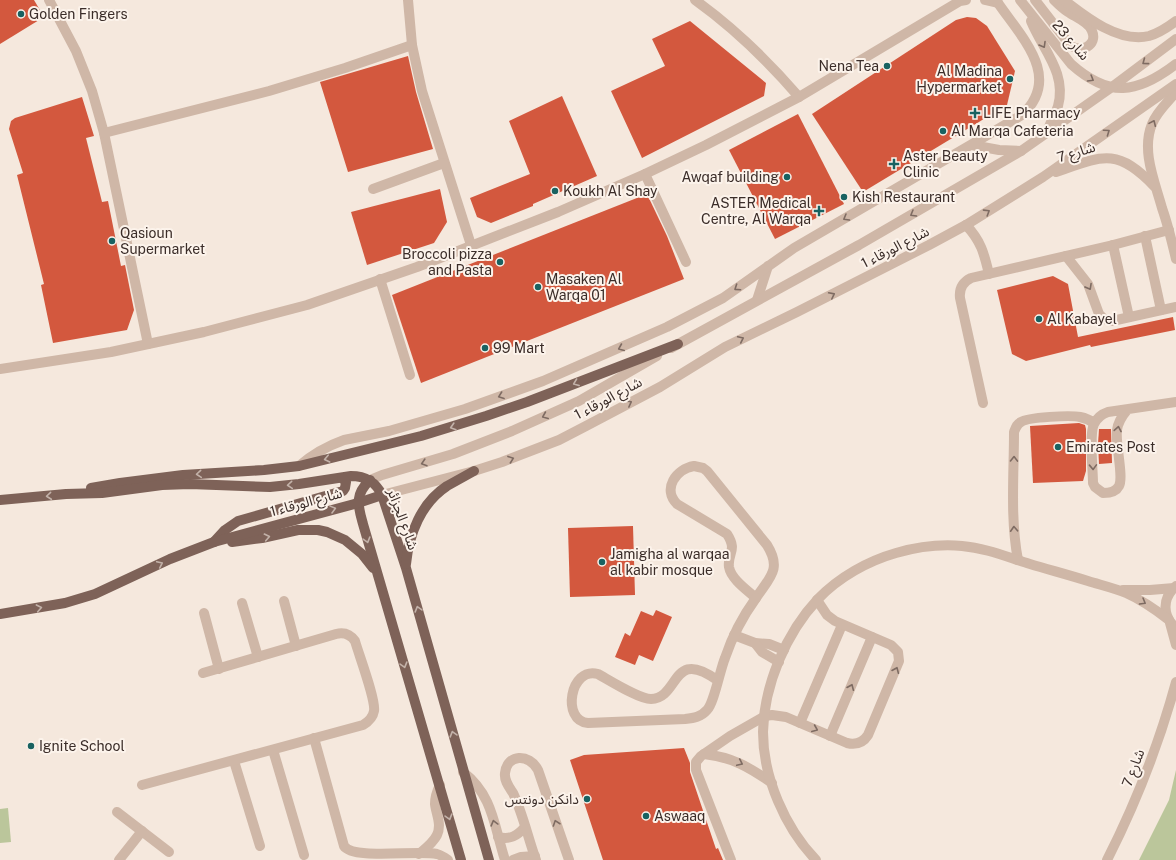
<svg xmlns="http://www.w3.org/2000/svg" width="1176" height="860" font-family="'Public Sans','Noto Sans Arabic',sans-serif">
<rect width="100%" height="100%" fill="#f5e8dd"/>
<g fill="#bbc69b">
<path d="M 1176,770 L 1176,860 L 1139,860 L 1169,800 Z"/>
<path d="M 8,808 L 11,842 L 0,843 L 0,809 Z"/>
</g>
<g fill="#d3583e">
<path d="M 0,0 L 34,0 L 44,17 L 0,44 Z"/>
<path d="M 967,17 L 976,18 L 987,26 L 1015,71 L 1007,105 L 863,192 L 812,114 L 956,20 Z"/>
<path d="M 690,21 L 766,83 L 764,96 L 642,158 L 611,91 L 665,66 L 652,39 Z"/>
<path d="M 408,56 L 416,92 L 433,149 L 348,172 L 320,82 Z"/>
<path d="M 562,96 L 597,176 L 533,204 L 533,206 L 491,223 L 477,217 L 470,198 L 530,174 L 509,121 Z"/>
<path d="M 82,97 L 94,136 L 86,138 L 102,202 L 108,201 L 121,266 L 125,265 L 134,310 L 127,330 L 53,343 L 41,285 L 44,284 L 17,175 L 23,173 L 9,129 L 11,121 L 15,118 Z"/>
<path d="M 798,114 L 844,204 L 775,239 L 729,150 Z"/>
<path d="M 440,189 L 447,222 L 434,243 L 367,265 L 351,212 Z"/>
<path d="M 647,194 L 667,236 L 684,279 L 421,383 L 392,295 Z"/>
<path d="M 1053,276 L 1068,284 L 1078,337 L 1173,317 L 1175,330 L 1091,347 L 1090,345 L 1026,361 L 1012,354 L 997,290 Z"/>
<path d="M 1079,423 L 1085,425 L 1086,429 L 1086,471 L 1083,481 L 1033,483 L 1030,426 Z"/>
<path d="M 1099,429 L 1111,429 L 1112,463 L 1099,464 L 1098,444 Z"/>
<path d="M 633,526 L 635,595 L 570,597 L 568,528 Z"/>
<path d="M 656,610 L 672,617 L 653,661 L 639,655 L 635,665 L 615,657 L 625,633 L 630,636 L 641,611 L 653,616 Z"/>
<path d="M 684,748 L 690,763 L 690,772 L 716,849 L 718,848 L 723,860 L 603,860 L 570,760 L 584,755 Z"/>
</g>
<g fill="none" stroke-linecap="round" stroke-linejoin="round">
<g stroke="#cfb7a7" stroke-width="10">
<path d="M 49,0 L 76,51 L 92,91 L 104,133 L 148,344"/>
<path d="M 408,0 L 412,45 L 422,91 L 471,245"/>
<path d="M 695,0 C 734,28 768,61 799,97"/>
<path d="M 985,0 L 998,3"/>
<path d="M 1020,0 L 1071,64 C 1109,98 1137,94 1176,64"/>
<path d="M 1035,0 L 1070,45 C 1081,54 1098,45 1092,31 C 1089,22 1075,17 1068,12 C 1063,9 1058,4 1054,0"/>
<path d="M 1064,0 C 1087,18 1119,43 1149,36 C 1159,33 1168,27 1176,21"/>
<path d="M 1031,21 C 1043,50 1067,73 1058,106 C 1055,115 1050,123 1047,132"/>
<path d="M 1176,92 C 1168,102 1157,111 1152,124 C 1141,151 1155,182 1162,208 C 1168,225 1172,242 1176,259"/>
<path d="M 104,133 L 269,91 L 345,68 L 412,45"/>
<path d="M 972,145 L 999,150 L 1021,151"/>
<path d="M 1056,172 C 1102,156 1117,147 1154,186"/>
<path d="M 645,174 L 686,262"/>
<path d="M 373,189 L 444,163"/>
<path d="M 966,225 C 981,241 984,253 989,274"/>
<path d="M 1145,236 L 1161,310"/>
<path d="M 1113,245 L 1129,317"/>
<path d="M 1066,256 L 1088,284 L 1099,314 L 1104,319 L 1112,321 L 1176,307"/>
<path d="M 380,279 L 410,375"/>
<path d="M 757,300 L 768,266"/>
<path d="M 671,348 L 859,245 L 1021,151 L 1112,87 L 1176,39"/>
<path d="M 0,369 L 111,352 L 204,332 L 307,305 L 417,267 L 558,212 L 645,174 L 706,145 L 799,97 L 960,1 L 966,0"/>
<path d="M 983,403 L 960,298 C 959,289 963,282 971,278 L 1113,245 L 1169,230"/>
<path d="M 1127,410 C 1122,416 1118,422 1117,430 C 1115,443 1124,477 1119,486 C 1116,492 1109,493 1103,493 L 1095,487 L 1093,483 C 1093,470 1089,434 1094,424 C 1097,418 1102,414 1108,412 L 1176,402"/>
<path d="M 299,466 C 313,454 327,446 344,440 L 389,431 L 465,409 L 543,381 L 667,327 L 723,298 L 794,248 L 1022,115 C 1064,76 1019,35 996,0"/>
<path d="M 694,466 L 703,468 L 707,471 L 767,545 C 782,569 770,577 756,598 C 747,590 731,579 729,567 C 727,553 738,551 727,534 L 677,504 C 662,489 676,469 694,466 Z"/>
<path d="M 370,480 L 382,475 L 453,454 L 512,431 L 579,401 L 657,356"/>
<path d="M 382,495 L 474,471 L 502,462 L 559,440 L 586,426 L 660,387 L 725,347 L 797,312 L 929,245 L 966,225 L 1043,177 L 1176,84"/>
<path d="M 1018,560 C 1010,518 1014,474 1014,432 C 1016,427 1017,424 1021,422 C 1028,417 1071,415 1080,417 C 1085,418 1090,420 1094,423"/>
<path d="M 1176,586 C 1162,598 1162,616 1176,628"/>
<path d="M 1123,590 L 1150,590 L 1174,588"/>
<path d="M 284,601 L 296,646"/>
<path d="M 242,603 L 258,657"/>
<path d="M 204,613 L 219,669"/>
<path d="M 1170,623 L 1176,645"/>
<path d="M 734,635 L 755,643 L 769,644 L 784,650"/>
<path d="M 755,643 L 762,652 L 779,662"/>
<path d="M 717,680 C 671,647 680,698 651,699 C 639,699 609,680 598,674 C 570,666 561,721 588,723 L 685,719 C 694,718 701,717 707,710 C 714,703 720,670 725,658 C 732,637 743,616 756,598"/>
<path d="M 800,723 L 842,625"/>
<path d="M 830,736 L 872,637"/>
<path d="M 314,738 L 344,846 C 353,860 416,850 437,854 C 441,855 444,857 448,860"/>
<path d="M 273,750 L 304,855"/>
<path d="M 704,754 C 732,757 749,767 772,783"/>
<path d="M 234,761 L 260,846"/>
<path d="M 463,772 C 493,795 494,826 505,860"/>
<path d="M 142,785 L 363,725 C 368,722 373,717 374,711 C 376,700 359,655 355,641 C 350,634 344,632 336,634 L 203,673"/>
<path d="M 117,812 L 169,852"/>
<path d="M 498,837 C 510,840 517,836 525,827"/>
<path d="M 419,854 C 425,849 433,843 437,835 C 442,824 436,814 435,804 C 435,797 437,791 440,785"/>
<path d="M 119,860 L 142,831"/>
<path d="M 513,860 L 521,857 L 535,856"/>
<path d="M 536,860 C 528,838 523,814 513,793 C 509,787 504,781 505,773 C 507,754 529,753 538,770 L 569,860"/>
<path d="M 731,860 L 696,770 L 696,762 L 701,756 L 730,736 L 765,716 L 772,715 L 786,717 L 847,743 C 856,745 863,743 868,735 L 899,661 L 898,652 L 891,645 L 835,621 L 827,615 L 817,600"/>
<path d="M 816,860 C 785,828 763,777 763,732 C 764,685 786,633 818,599 C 839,577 868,561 896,553 C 917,547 940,544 962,546 C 986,548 1007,557 1030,564 C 1050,570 1069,575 1088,581 C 1101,585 1114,588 1126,593 C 1142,600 1156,610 1169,620"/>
<path d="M 1107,860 C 1136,803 1159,744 1176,682"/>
</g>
<g stroke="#7e6258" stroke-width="10">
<path d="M 370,480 C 354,495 358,506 363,524 L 461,860"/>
<path d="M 91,488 L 120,483 L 183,475 L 264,470 L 299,466 L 421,436 L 486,416 L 527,402 L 678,344"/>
<path d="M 0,500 L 66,494 L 102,493 L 162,485 L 190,484 L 270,487 L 299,484 L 351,476 C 365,476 375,481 382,495 L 406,568 L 489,860"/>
<path d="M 214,542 L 225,530 L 238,521 L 343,491 L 345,488 L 346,482 L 342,478"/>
<path d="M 232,542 L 262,538 L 298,530 L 318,530 L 327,532 L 345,540 L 362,554 L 373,568"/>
<path d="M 406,564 C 409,534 421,503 447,486 C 456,481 465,476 474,471"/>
<path d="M 0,614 L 65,603 L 95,594 L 170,559 L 214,542 L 358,503 L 382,495"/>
</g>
</g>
<defs><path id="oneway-chevron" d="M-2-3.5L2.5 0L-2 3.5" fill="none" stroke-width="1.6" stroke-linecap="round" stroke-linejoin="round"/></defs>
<g stroke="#7e6b62">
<use href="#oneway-chevron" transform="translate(1043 45) rotate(60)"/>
<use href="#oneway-chevron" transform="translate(1145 62) rotate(143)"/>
<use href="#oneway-chevron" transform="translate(1091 79) rotate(31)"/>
<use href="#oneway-chevron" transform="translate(1153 123) rotate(-66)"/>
<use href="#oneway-chevron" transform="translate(1107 132) rotate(-35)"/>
<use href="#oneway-chevron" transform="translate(987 212) rotate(-32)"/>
<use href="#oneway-chevron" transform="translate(913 214) rotate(150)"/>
<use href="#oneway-chevron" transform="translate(846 218) rotate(150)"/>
<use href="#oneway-chevron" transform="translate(1089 287) rotate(61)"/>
<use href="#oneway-chevron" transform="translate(737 288) rotate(146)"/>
<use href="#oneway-chevron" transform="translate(832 295) rotate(-27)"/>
<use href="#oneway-chevron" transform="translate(741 339) rotate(-25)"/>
<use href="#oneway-chevron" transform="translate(621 348) rotate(157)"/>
<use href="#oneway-chevron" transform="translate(501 396) rotate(160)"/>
<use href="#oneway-chevron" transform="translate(629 403) rotate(-28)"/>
<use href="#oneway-chevron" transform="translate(545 416) rotate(157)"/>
<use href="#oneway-chevron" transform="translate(1118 429) rotate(-80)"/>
<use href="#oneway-chevron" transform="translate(511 459) rotate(-20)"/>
<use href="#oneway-chevron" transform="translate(1014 459) rotate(-89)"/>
<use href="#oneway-chevron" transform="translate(424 463) rotate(163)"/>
<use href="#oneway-chevron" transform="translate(1093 467) rotate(88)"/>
<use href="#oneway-chevron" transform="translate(1014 529) rotate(-93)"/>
<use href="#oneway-chevron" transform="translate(1143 602) rotate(30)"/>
<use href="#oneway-chevron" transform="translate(896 670) rotate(-67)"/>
<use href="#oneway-chevron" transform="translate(851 687) rotate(-67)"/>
<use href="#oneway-chevron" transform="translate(815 729) rotate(23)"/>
<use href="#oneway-chevron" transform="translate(740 763) rotate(25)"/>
<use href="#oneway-chevron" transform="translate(494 823) rotate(-105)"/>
<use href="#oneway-chevron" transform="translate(556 823) rotate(-109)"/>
</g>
<g stroke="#c3b2a9">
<use href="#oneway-chevron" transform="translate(576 383) rotate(159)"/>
<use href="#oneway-chevron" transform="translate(453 427) rotate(163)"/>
<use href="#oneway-chevron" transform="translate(327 459) rotate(167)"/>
<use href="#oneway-chevron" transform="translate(199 474) rotate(175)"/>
<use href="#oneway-chevron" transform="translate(290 485) rotate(175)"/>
<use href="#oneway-chevron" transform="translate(49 496) rotate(174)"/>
<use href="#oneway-chevron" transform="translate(333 509) rotate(-15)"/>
<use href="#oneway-chevron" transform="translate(267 537) rotate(-12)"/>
<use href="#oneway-chevron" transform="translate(367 540) rotate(74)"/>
<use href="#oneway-chevron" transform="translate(160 564) rotate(-25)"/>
<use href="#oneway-chevron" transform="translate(39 608) rotate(-11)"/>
<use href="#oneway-chevron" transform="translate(418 609) rotate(-106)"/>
<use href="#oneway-chevron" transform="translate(404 665) rotate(74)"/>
<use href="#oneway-chevron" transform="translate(453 734) rotate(-106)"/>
<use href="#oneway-chevron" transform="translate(449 817) rotate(74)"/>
</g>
<g fill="#196261" stroke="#fcf3eb" stroke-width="1.5">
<circle cx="21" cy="14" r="4"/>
<circle cx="887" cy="66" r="4"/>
<circle cx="1010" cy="79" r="4"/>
<path d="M973 107h4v4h4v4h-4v4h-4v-4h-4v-4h4z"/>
<circle cx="943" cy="131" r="4"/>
<path d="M892 158h4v4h4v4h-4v4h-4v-4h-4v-4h4z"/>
<circle cx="787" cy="177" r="4"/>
<circle cx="555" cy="191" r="4"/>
<circle cx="844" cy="197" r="4"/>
<path d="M817 205h4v4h4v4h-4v4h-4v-4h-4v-4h4z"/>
<circle cx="112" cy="241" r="4"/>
<circle cx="500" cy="262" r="4"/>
<circle cx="538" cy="287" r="4"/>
<circle cx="1039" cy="319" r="4"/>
<circle cx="485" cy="348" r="4"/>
<circle cx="1058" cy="447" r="4"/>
<circle cx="602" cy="562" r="4"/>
<circle cx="31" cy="746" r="4"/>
<circle cx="587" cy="799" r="4"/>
<circle cx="646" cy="816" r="4"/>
</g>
<g text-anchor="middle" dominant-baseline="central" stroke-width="4" stroke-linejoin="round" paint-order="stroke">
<g font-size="14" fill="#3b2d29" stroke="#fcf3eb" text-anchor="start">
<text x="29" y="14">Golden Fingers</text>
<text x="879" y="66" text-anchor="end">Nena Tea</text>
<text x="1002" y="71" text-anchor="end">Al Madina<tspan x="1002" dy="16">Hypermarket</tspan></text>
<text x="983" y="113">LIFE Pharmacy</text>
<text x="951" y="131">Al Marqa Cafeteria</text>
<text x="903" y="156">Aster Beauty<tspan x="903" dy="16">Clinic</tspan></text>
<text x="779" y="177" text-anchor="end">Awqaf building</text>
<text x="563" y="191">Koukh Al Shay</text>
<text x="852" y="197">Kish Restaurant</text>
<text x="811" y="203" text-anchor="end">ASTER Medical<tspan x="811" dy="16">Centre, Al Warqa</tspan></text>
<text x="120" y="233">Qasioun<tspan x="120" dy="16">Supermarket</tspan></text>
<text x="492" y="254" text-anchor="end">Broccoli pizza<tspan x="492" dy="16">and Pasta</tspan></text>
<text x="546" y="279">Masaken Al<tspan x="546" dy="16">Warqa 01</tspan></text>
<text x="1047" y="319">Al Kabayel</text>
<text x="493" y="348">99 Mart</text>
<text x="1066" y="447">Emirates Post</text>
<text x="610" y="554">Jamigha al warqaa<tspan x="610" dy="16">al kabir mosque</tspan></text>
<text x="39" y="746">Ignite School</text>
<text x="579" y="799" text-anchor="end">دانكن دونتس</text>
<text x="654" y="816">Aswaaq</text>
</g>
<g font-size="14" fill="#3b2d29" stroke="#fcf3eb">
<text transform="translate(1071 40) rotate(49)">شارع 23</text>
<text transform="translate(1076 152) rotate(-17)">شارع 7</text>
<text transform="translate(895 247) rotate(-27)">شارع الورقاء 1</text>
<text transform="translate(608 398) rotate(-28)">شارع الورقاء 1</text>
<text transform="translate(306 502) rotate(-15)">شارع الورقاء 1</text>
<text transform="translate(403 519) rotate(70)">شارع الجزائر</text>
<text transform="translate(1133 768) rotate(-69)">شارع 7</text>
</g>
</g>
</svg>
